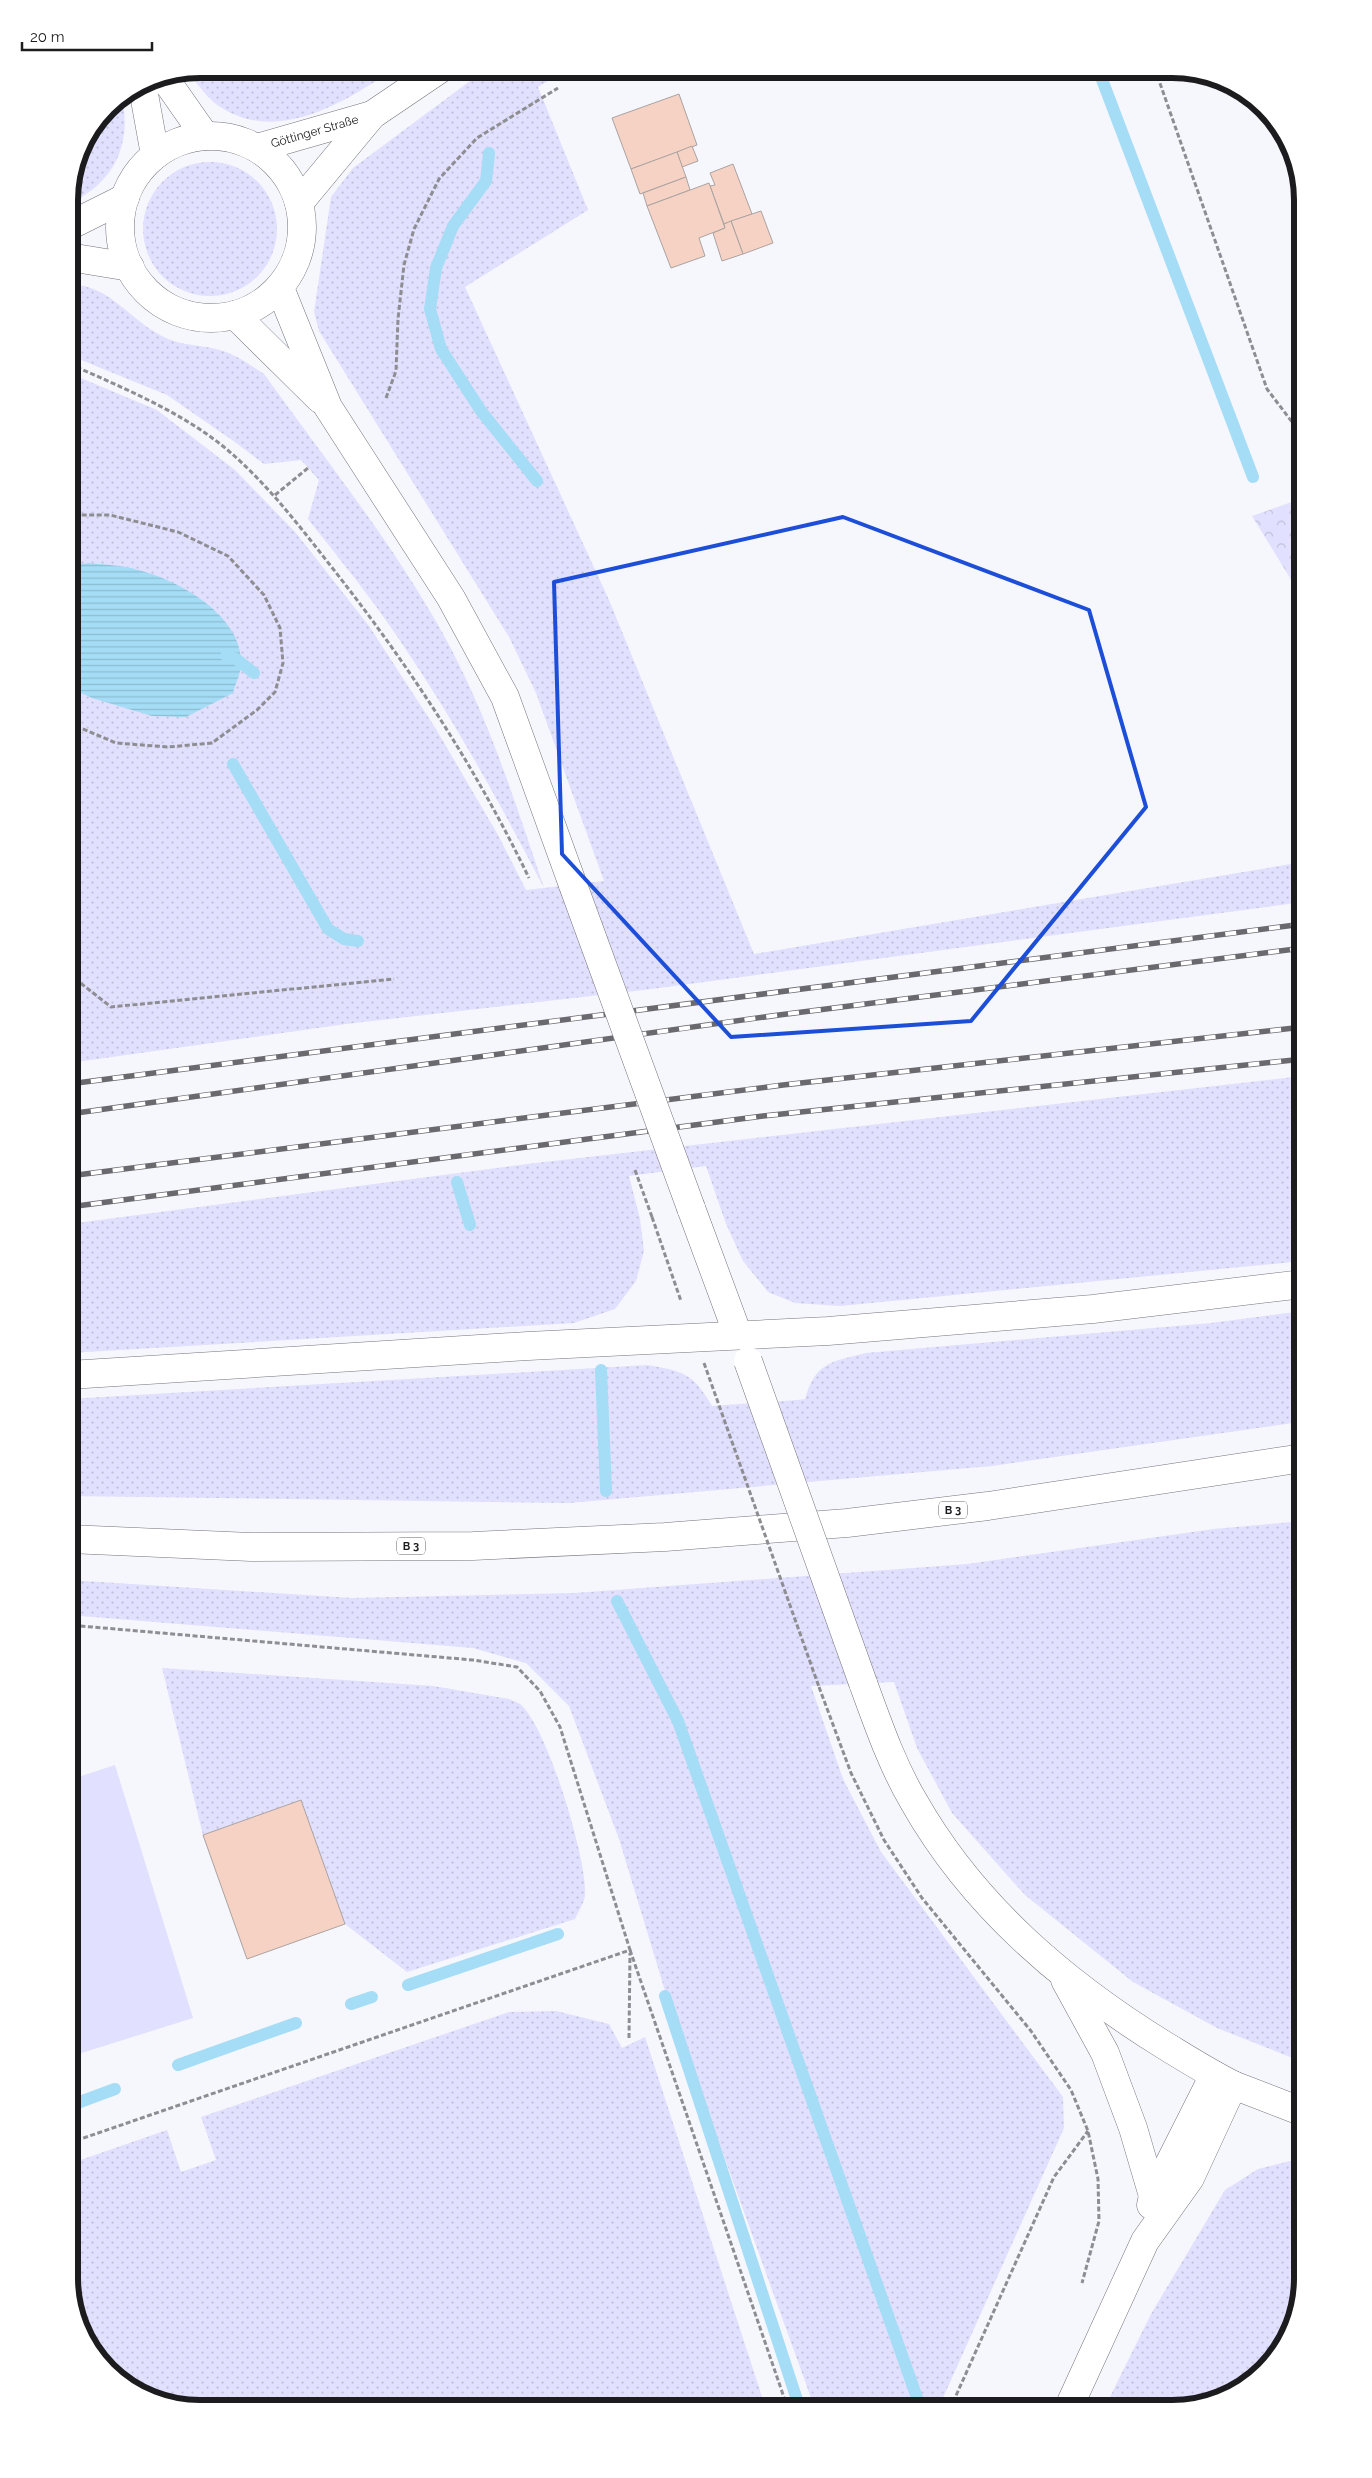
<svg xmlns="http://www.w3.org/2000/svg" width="1372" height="2478" font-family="Raleway,sans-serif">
<defs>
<pattern id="green-dots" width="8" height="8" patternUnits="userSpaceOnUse" patternTransform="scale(1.25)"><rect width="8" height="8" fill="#e1e0fe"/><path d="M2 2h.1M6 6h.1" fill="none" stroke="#c0c0d9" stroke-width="1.8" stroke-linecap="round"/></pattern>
<pattern id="forest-crowns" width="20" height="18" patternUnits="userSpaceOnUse" patternTransform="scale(1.25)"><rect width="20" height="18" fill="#e1e0fe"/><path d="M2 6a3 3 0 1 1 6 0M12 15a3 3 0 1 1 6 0" fill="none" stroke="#c0c0d9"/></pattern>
<pattern id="water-rules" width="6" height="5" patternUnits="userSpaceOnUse" patternTransform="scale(1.25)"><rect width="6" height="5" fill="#a4ddf5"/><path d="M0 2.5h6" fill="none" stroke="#8dbdd2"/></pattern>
</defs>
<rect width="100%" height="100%" fill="#f6f6fd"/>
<g fill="url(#green-dots)">
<path d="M 218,69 L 394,69 C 347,101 279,144 222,108 C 210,101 201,89 193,78 Z"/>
<path d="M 493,69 L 567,69 L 538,87 L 588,210 L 465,287 L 609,600 L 754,954 L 1303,862 L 1303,902 L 652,989 L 346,1024 L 69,1063 L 69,373 L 157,410 L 235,470 L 296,533 L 369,626 L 436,729 L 498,835 L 526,890 L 544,888 C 496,795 445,704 385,619 C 361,585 334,552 308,519 L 319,480 L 301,460 L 264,464 L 232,440 L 167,395 L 69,355 L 69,284 C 114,286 129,322 168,339 C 184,346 204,345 220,350 C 237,355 250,365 264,374 C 325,459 391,541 442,632 C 487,713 515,801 544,888 L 604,881 L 536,693 L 509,637 L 319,331 L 314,312 L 331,197 L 353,168 L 470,81 Z"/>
<path d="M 122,97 C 132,146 114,182 69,204 C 69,163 88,119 122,97 Z"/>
<circle cx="210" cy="229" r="67"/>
<path d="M 1303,1076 L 1303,1261 L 840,1306 L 795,1303 L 768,1292 L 743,1261 L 726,1224 L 706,1166 L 629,1176 L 640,1219 L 644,1251 L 636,1281 L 615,1309 L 574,1323 L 69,1353 L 69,1224 L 527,1164 Z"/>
<path d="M 1303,1311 L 1303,1422 L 1300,1422 L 992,1466 L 569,1503 L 69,1496 L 69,1399 L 647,1365 C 683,1371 693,1373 712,1406 L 797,1400 L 805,1399 C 816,1361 832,1362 866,1353 L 1211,1323 Z"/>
<path d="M 1303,1521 L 1303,2062 L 1217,2028 L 1133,1982 L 1025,1895 L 952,1813 L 917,1748 L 894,1682 L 811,1686 L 843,1779 L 881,1852 L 1063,2097 L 1064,2128 L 938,2409 L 815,2409 L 669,2004 L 619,1839 L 569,1706 L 526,1663 L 473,1648 L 69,1615 L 69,1580 L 352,1598 L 575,1593 L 967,1564 L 1214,1529 Z"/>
<path d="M 162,1668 L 433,1686 L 509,1699 C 513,1701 517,1702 520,1704 C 547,1726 587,1859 585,1894 C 585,1902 578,1912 575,1919 L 407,1972 L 345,1924 L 301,1800 L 203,1835 Z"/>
<path d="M 556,2011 L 609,2024 L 622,2048 L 645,2037 L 766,2409 L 191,2409 L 126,2387 L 79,2329 L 69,2279 L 69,2164 L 167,2130 L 181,2172 L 216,2160 L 201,2117 L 509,2012 Z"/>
<path d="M 1290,2161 L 1303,2161 L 1303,2279 L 1281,2351 L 1223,2399 L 1173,2409 L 1104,2409 L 1151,2314 L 1225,2190 L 1258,2169 Z"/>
</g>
<path fill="url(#forest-crowns)" d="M 1303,498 L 1303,599 L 1252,516 Z"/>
<path fill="#e1e0fe" d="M 115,1765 L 193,2018 L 69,2057 L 69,1780 Z"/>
<path fill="url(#water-rules)" d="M 89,563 C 105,565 123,565 138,570 C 179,580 243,616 241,664 C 241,673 235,684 233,693 L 186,717 L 152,716 L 92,698 L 69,687 L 69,566 Z"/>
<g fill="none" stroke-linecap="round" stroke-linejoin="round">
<g stroke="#a4ddf5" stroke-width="12">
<path d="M 1098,69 L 1253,477"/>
<path d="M 489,153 L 486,181 L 453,226 L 436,268 L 430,309 L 441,349 L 481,411 L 537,481"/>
<path d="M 226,656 L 236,659 L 254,673"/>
<path d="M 233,764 L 328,929 L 344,939 L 358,941"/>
<path d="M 457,1182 L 470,1225"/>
<path d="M 601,1370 L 606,1491"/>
<path d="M 617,1601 L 678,1721 L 921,2409"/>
<path d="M 408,1985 L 558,1934"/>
<path d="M 665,1996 L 800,2409"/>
<path d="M 351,2004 L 372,1997"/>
<path d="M 178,2065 L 296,2023"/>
<path d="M 69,2106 L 115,2089"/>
</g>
</g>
<g fill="#f6d2c4" stroke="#aaa3a1">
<path d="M 679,94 L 697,145 L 631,169 L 612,118 Z"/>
<path d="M 692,146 L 698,161 L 682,167 L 677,152 Z"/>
<path d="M 677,152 L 686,177 L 640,194 L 631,169 Z"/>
<path d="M 733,164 L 752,214 L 724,224 L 710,186 L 715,185 L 710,173 Z"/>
<path d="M 686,177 L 690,190 L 647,206 L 643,193 Z"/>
<path d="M 709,183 L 725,228 L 699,238 L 705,256 L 671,268 L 647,206 Z"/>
<path d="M 761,211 L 773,243 L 743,254 L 731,221 Z"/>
<path d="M 731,221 L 743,254 L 722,261 L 713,233 L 725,228 L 724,224 Z"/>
<path d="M 301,1800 L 345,1924 L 247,1959 L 203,1835 Z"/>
</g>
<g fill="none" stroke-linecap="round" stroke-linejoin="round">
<g stroke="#74747a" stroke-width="29">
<g id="minor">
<path d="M 163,76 L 205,136"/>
<path d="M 142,83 L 155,155"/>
</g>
</g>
<g stroke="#74747a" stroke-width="29">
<g id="tertiary">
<circle cx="211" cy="227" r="91"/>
<path id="s1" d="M 257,148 L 372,115"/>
<path d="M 299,203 L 372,115 L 440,69"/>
<path d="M 69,226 L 125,198"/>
<path d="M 69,257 L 130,267"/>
<path d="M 280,288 L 328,407 L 451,598 L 505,697 L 573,885"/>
<path d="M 235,315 L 320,399"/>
<path d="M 691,1208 L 738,1335"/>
</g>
</g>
<g stroke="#74747a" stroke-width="29">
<g id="secondary">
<path d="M 863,1683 C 878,1724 892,1765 914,1802 C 973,1906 1064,1983 1164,2045 C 1187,2059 1209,2073 1233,2085 L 1190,2178 L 1145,2241 L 1068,2409"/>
<path d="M 1065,1980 L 1105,2053 L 1133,2128 L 1153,2196"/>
<path d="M 1151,2205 L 1153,2196 L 1214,2075"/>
</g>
</g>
<g stroke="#74747a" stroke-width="29">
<g id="trunk">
<path d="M 69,1375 L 528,1346 L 828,1331 L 1093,1309 L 1303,1284"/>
<path d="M 69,1539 L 251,1547 L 473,1546 L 665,1537 L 847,1523 L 988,1506 L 1303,1458"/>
<path d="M 1233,2085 L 1303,2112"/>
</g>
</g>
<g stroke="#8d8d92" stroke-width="3" stroke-dasharray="5 2.5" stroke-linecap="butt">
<path d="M 1155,69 L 1267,389 L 1295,426 L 1303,432"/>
<path d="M 69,366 L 81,369 C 130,391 182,413 224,447 C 265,481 297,523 330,565 C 408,664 474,764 529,878"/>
<path d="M 386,398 L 396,371 L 398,319 L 404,265 L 414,229 L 439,179 L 477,138 L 558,88"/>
<path d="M 275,495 L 308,468"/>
<path d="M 69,723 L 116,743 L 168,747 L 212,743 L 257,710 L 275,692 L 283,663 L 280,628 L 264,595 L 228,556 L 178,532 L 110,515 L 69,515"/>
<path d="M 69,974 L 111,1007 L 394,979"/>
<path d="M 652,1217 L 681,1301"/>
<path d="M 819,1687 L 851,1773 L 884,1840 L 922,1898 L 1031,2031 L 1071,2090 L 1088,2131 L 1098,2179 L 1099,2221 L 1082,2283"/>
<path d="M 630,1950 L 788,2409"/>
<path d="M 629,2038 L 630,1953"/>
<path d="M 69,2143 L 630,1950 L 560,1727 L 540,1691 L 517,1667 L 473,1660 L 69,1625"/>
<path d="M 950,2409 L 1054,2177 L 1088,2131"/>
</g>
<use href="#minor" stroke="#fff" stroke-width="28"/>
<use href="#tertiary" stroke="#fff" stroke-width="28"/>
<use href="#secondary" stroke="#fff" stroke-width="28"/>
<use href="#trunk" stroke="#fff" stroke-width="28"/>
<g stroke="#69696e" stroke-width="5.5">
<g id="rail">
<path d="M 69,1084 L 1303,924"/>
<path d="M 69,1114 L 779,1015 L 1303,948"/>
<path d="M 69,1176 L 783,1085 L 1303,1027"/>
<path d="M 69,1207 L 763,1116 L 1303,1059"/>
</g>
</g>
<use href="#rail" stroke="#fff" stroke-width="4" stroke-dasharray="11" stroke-linecap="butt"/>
<g stroke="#74747a" stroke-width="29" stroke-linecap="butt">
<path id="tertiary-bridge" d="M 573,885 L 691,1208"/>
</g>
<g stroke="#74747a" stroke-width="29" stroke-linecap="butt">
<path id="secondary-bridge" d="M 748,1361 L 863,1683"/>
</g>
<g stroke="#8d8d92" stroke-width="3" stroke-dasharray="5 2.5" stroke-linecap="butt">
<path d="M 635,1170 L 652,1217"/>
<path d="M 704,1363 L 819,1687"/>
</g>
<use href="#tertiary-bridge" stroke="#fff" stroke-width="28"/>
<use href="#secondary-bridge" stroke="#fff" stroke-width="28"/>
</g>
<path fill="none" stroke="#1d4ed8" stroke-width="4" stroke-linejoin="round" d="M 843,517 L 1089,610 L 1146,807 L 971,1021 L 731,1037 L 562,854 L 554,582 Z"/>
<g text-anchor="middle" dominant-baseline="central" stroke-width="4" stroke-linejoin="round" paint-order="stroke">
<g fill="#fff" stroke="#606062" stroke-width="1">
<rect x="939" y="1501.5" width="28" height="17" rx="4"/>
<rect x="397" y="1537.5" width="28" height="17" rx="4"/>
</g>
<g font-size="11" font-weight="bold" fill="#1c1c1f">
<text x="953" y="1510">B 3</text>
<text x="411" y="1546">B 3</text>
</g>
<g font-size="12" fill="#1c1c1f" stroke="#fff">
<text stroke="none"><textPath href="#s1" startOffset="60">Göttinger Straße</textPath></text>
</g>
</g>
<path d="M0 0H1372V2478H0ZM200 78H1172A122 122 0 0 1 1294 200V2278A122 122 0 0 1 1172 2400H200A122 122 0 0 1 78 2278V200A122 122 0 0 1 200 78Z" fill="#fff" fill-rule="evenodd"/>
<path fill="none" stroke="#1c1c1f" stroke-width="6" d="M200 78H1172A122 122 0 0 1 1294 200V2278A122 122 0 0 1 1172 2400H200A122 122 0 0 1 78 2278V200A122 122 0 0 1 200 78Z"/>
<path d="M22 42v8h130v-8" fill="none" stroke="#1c1c1f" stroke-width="2.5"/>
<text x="30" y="42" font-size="15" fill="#1c1c1f" stroke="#ffffff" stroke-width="4" paint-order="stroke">20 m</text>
</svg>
